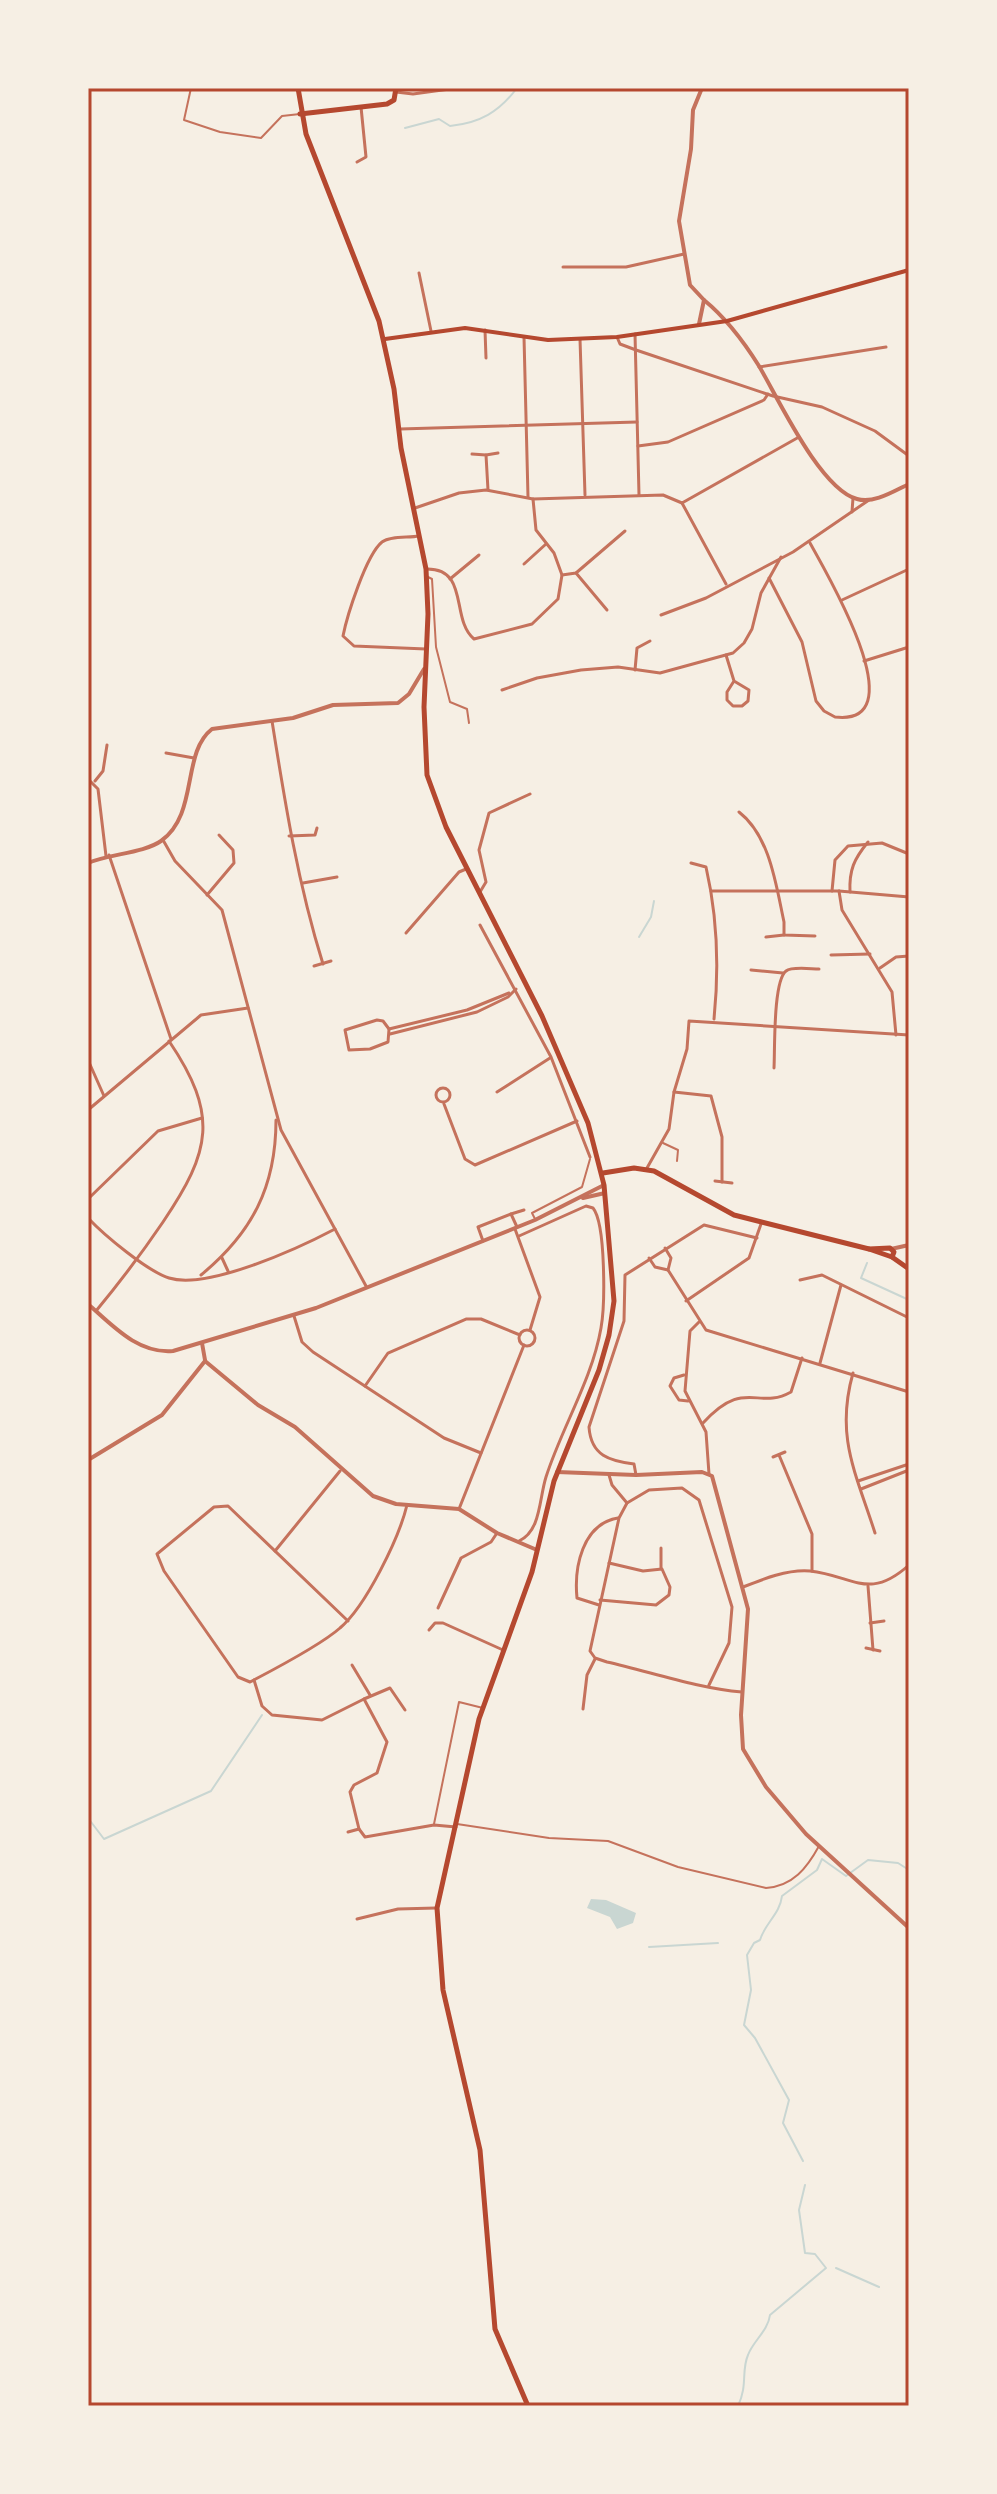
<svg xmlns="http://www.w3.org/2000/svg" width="997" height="2494" font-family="Quicksand,sans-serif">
<rect width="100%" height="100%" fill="#f6efe4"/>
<path fill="#c9d6d2" d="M 591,1899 L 606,1900 L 636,1913 L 633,1923 L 617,1929 L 610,1917 L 587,1908 Z"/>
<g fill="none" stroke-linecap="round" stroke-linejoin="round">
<g stroke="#c9d6d2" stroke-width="2">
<path d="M 405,128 L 439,119 L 450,126 C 480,123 499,112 517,88"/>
<path d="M 639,937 L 651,917 L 654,901"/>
<path d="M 867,1263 L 861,1278 L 909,1300"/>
<path d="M 88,1818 L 104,1839 L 211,1791 L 262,1715"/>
<path d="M 649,1947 L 718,1943"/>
<path d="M 803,2161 L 783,2123 L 789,2100 L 755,2038 L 744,2025 L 751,1990 L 747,1955 L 754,1943 L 760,1940 C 765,1923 780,1914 782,1896 L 817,1870 L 822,1859 L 846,1876 L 868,1860 L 898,1863 L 909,1870"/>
<path d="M 836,2268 L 879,2287"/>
<path d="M 738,2406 C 748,2385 741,2371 748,2355 C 753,2341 768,2331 770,2315 L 826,2268 L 815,2254 L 805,2253 L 799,2210 L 805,2185"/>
</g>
<g stroke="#c5725c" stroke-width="2">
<path d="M 191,88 L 184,120 L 220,132 L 261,138 L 282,116 L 300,114"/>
<path d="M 426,576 L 432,579 L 436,647 L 450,702 L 467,709 L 469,723"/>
<path d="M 663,1143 L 678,1150 L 677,1161"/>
<path d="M 535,1219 L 532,1213 L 582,1187 L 590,1159"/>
<path d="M 434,1824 L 459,1702 L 483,1708"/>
<path d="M 457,1824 L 549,1838 L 608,1841 L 678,1867 L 766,1888 C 793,1886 807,1868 819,1846"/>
</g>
<g stroke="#c5725c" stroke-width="3">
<path d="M 396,92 L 413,94 L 457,88"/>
<path d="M 357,162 L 366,157 L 361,107"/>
<path d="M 563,267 L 626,267 L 684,254"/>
<path d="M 419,273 L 431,331"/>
<path d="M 485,330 L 486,358"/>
<path d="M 635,334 L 639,495"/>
<path d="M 524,337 L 528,497"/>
<path d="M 617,337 L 620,344 L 636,350 L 773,396 L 822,407 L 875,431 L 909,456"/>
<path d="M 580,339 L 585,495"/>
<path d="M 759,367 L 886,347"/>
<path d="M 400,429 L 637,422"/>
<path d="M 638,446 L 668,442 L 764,400 L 768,394"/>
<path d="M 472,454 L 486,455 L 488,490"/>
<path d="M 486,455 L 498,453"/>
<path d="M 682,503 L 726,584"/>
<path d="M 415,508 L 459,493 L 486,490 L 533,499 L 663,495 L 682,503 L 799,437"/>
<path d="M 852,512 L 853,498"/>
<path d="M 419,536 C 408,538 390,536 382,542 C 366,555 347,616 343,636 L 354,646 L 426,649"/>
<path d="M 524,564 L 546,544"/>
<path d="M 426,569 C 470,568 450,619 474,639 L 532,624 L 558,599 L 562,575 L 554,553 L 536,530 L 533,499"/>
<path d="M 576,573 L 607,610"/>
<path d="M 562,575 L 576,573 L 625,531"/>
<path d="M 769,578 L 802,642 L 816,701 L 824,711 L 835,717 C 919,727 824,569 810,543"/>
<path d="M 450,579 L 479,555"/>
<path d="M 842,600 L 909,569"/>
<path d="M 661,615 L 706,598 L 793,552 L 869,500"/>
<path d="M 726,655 L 734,681 L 749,690 L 748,701 L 742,706 L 733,706 L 727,700 L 727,692 L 734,681"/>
<path d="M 864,661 L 909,647"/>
<path d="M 635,670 L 637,648 L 650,641"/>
<path d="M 502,690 L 537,678 L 581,670 L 618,667 L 660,673 L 733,653 L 744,643 L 752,629 L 761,593 L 781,557"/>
<path d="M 272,721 C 285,803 298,884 323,964"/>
<path d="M 166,753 L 194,758"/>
<path d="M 88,779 L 98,789 L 106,856"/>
<path d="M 95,781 L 103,771 L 107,745"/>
<path d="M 739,812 C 770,836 776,885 784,922 L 784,935 L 815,936"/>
<path d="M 289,836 L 315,835 L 317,828"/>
<path d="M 163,840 L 175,861 L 222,910 L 281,1130 L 366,1286"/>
<path d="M 109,855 L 171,1039"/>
<path d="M 691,863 L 706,867 C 717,915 719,970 714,1019"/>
<path d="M 303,883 L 337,877"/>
<path d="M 711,891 L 839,891 L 909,897"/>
<path d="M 832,891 L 835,860 L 848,846 L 882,843 L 909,854"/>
<path d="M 839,891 L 842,910 L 892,992 L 896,1035"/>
<path d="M 480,892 L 486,882 L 479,850 L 489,813 L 530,794"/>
<path d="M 850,892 C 849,870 854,859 868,842"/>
<path d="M 207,895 L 234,863 L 233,850 L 219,835"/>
<path d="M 480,925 L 551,1057 L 590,1157"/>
<path d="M 406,933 L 459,872 L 466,869"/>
<path d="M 766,937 L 784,935"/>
<path d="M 831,955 L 870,954"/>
<path d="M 314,966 L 331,961"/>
<path d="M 880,968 L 896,957 L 909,956"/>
<path d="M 751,970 L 783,973"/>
<path d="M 377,1020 L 383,1021 L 389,1029 L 388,1042 L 370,1049 L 349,1050 L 345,1030 Z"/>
<path d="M 389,1029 L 467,1010 L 509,993"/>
<path d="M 390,1034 L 477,1012 L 508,997 L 516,989"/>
<path d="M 88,1060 L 104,1096"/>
<path d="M 774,1068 C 775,1050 773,981 786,971 C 792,966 811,969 819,969"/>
<circle cx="443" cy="1095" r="7"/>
<path d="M 497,1092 L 550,1058"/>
<path d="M 674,1092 L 711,1096 L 722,1137 L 722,1182"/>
<path d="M 444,1104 L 465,1159 L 475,1165 L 577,1121"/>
<path d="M 88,1110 L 201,1015 L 248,1008"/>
<path d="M 647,1168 L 669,1129 L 674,1092 L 687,1049 L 689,1021 L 909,1035"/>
<path d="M 715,1181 L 732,1183"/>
<path d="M 88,1199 L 158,1131 L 202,1118"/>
<path d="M 511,1214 L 524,1210"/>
<path d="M 88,1218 C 104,1235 147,1271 169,1278 C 208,1290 299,1248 335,1229"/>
<path d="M 515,1229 L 540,1297 L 530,1330"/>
<path d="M 519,1236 L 586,1206 L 593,1208 C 606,1224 605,1306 601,1328 C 592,1380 562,1427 546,1477 C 539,1499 541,1531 519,1541"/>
<path d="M 483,1241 L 478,1227 L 511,1214 L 517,1227"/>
<path d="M 222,1258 L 228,1271"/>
<path d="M 649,1258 L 655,1267 L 668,1270 L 671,1258 L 665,1248"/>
<path d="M 668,1270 L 706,1330 L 909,1392"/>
<path d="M 201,1275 C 252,1233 276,1187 276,1120"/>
<path d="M 800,1280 L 822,1275 L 909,1318"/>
<path d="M 686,1301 L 749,1258 L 761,1224"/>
<path d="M 96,1311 C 120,1282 142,1253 163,1222 C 211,1151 219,1115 169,1041"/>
<path d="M 294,1316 L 302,1342 L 313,1352 L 444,1438 L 481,1453"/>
<path d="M 699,1322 L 690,1331 L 685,1391 L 706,1432 L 709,1474"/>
<circle cx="527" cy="1338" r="8"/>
<path d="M 820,1363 L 841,1285"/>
<path d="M 853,1373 C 835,1437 856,1473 875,1533"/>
<path d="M 684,1375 L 674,1378 L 670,1386 L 679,1400 L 688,1401"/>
<path d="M 365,1386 L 388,1353 L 466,1319 L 481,1319 L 520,1335"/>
<path d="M 703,1423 C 745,1377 757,1411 791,1392 L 802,1358"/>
<path d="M 779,1455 L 812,1534 L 812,1571"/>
<path d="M 773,1457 L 785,1452"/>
<path d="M 609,1475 L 612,1485 L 627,1503"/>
<path d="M 636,1475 L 634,1464 C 610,1461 591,1456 589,1427 L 624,1321 L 625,1275 L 704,1225 L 757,1238"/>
<path d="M 858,1481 L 909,1464"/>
<path d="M 861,1489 L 909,1470"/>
<path d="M 459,1509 L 524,1345"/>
<path d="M 661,1548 L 661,1568"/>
<path d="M 275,1551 L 340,1471"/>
<path d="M 868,1586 L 873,1650"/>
<path d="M 743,1587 C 763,1579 788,1569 810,1571 C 854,1576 869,1601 909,1565"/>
<path d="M 600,1600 L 656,1605 L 669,1595 L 670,1587 L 662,1569 L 643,1571 L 609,1563"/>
<path d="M 599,1605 L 577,1598 C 574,1568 582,1524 618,1518"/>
<path d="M 438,1608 L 461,1558 L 491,1542 L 497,1533"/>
<path d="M 348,1621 L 228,1506 L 214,1507 L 157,1554 L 164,1571 L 238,1677 L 250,1682 C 273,1670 322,1644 340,1628 C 366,1606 399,1538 407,1505"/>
<path d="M 870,1623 L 884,1621"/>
<path d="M 429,1630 L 435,1623 L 443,1623 L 503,1650"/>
<path d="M 866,1648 L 880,1651"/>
<path d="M 352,1665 L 370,1695"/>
<path d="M 254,1680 L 262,1706 L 272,1715 L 322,1720 L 364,1699 L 387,1742 L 377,1773 L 354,1785 L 350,1792 L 359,1829 L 365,1837 L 434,1825 L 456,1827"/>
<path d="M 709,1685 L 729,1643 L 732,1607 L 699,1500 L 682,1488 L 649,1490 L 627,1503 L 619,1518 L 590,1651 L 595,1658 L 607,1662 C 651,1672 697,1688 742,1692"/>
<path d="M 364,1699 L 390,1688 L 405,1710"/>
<path d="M 583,1709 L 587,1675 L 595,1659"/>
<path d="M 348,1832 L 359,1829"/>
<path d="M 357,1919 L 398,1909 L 436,1908"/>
</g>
<g stroke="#c5725c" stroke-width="4">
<path d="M 704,300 C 726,318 744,342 759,366 C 778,398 820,489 857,499 C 874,504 894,491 909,484"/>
<path d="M 699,324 L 704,300 L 690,285 L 679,221 L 691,149 L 693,110 L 702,88"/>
<path d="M 88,863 C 109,854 144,853 161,841 C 199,814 181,753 212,729 L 293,718 L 333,705 L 398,703 L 409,694 L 424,669"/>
<path d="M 583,1198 L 605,1193"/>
<path d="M 891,1249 L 909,1245"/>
<path d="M 88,1304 C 113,1326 138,1354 173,1351 L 316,1308 L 535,1220 L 604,1185"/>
<path d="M 202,1343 L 205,1360"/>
<path d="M 205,1361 L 258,1405 L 295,1427 L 373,1496 L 396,1504 L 459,1509 L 497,1533 L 537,1550"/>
<path d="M 88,1460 L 162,1415 L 205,1361"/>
<path d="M 557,1472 L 636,1475 L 702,1472 L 712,1476 L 748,1609 L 741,1715 L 743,1749 L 766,1787 L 806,1834 L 909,1928"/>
</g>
<path stroke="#b5482f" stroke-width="4" d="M 385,339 L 465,328 L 548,340 L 617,337 L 727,321 L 909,270"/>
<g stroke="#b5482f" stroke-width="5">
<path d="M 298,88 L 306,134 L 379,321 L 394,389 L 401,448 L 426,569 L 428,614 L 424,707 L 427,775 L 446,827 L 542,1016 L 588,1123 L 604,1185 L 614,1301 L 609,1335 L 599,1370 L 554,1481 L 532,1572 L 479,1719 L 437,1908 L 443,1990 L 480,2150 L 495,2329 L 528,2406"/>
<path d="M 300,114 L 387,104 L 394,100 L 396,88"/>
<path d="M 603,1173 L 634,1168 L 654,1171 L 734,1215 L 869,1249 L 892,1257 L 909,1269"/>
<path d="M 869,1249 L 890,1248 L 894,1252 L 892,1257"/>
</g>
</g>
<rect width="997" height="2494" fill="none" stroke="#f6efe4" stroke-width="180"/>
<rect x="90" y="90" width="817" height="2314" fill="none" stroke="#b5482f" stroke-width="3"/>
</svg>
